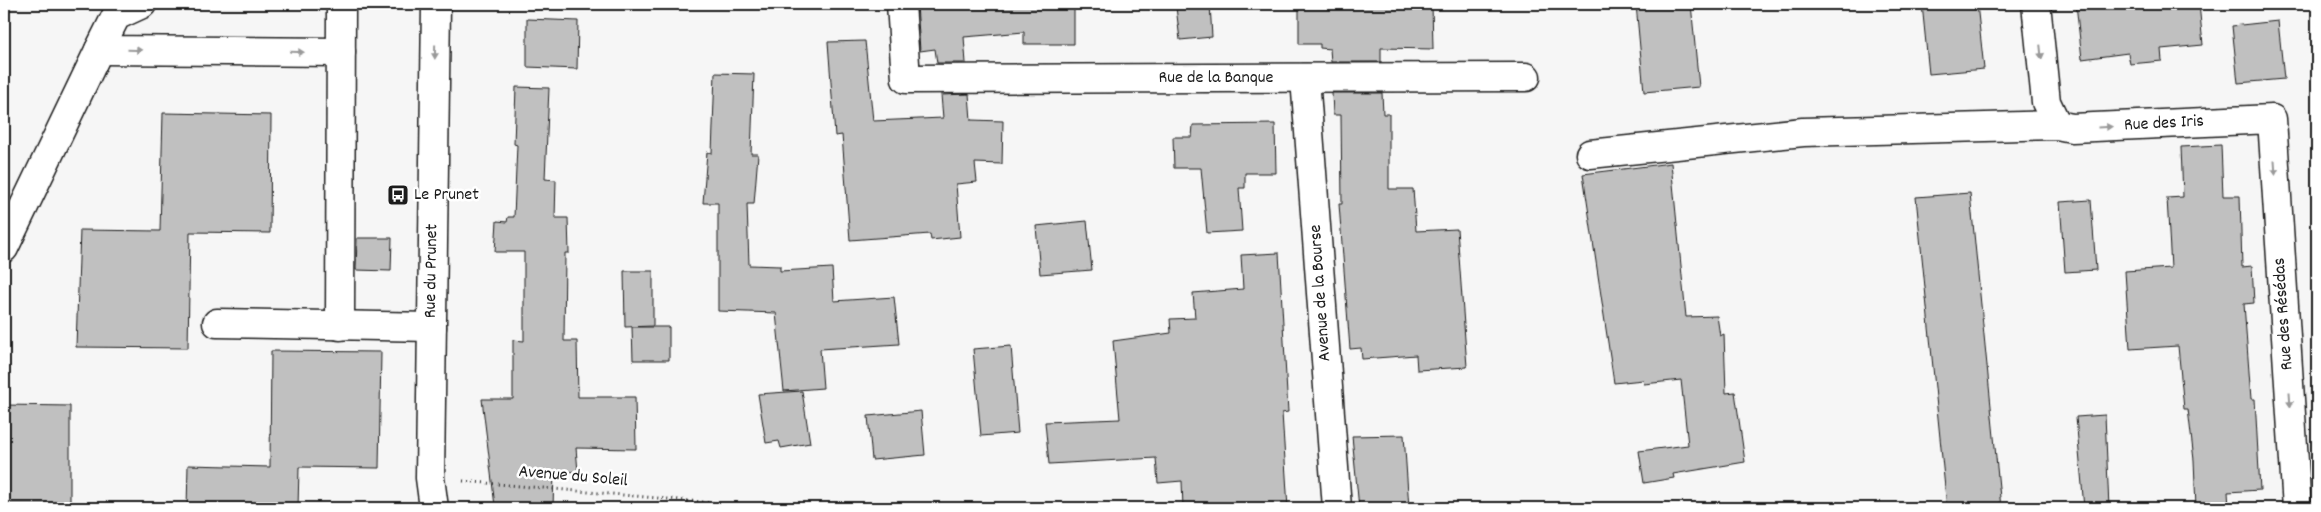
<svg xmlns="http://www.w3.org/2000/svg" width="2321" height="512" font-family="Dekko,sans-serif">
<rect width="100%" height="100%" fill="#f6f6f6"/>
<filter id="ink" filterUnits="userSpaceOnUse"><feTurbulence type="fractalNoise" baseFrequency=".02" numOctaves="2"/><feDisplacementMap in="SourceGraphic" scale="10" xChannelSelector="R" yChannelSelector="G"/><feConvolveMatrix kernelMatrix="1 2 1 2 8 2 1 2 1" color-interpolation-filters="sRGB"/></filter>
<g filter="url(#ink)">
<path fill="#e6e6e6" d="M 4,4 L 26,4 L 4,15 Z"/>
<g fill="#c0c0c0" stroke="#1c1c1c">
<path d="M 917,4 L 1074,6 L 1074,44 L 1024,44 L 1024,32 L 964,37 L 966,63 L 937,63 L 935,49 L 920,51 Z"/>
<path d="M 1210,4 L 1212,37 L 1180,40 L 1176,7 Z"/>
<path d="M 1299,4 L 1432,4 L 1433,49 L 1381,48 L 1381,62 L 1331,62 L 1330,49 L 1320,48 L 1320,44 L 1299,44 Z"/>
<path d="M 1636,4 L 1691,4 L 1699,87 L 1644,92 Z"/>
<path d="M 1922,4 L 1977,4 L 1984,69 L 1929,74 Z"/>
<path d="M 2076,4 L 2199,4 L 2203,45 L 2161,49 L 2162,61 L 2130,64 L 2128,53 L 2082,59 Z"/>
<path d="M 527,19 L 578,21 L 577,69 L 527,67 Z"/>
<path d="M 2278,21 L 2284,79 L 2238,83 L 2232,26 Z"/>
<path d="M 865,41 L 873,121 L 943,118 L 941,95 L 969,94 L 971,120 L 1003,121 L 1002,164 L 975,163 L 977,182 L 956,184 L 960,237 L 931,240 L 930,234 L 850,240 L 842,135 L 835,136 L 828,42 Z"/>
<path d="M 715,73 L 754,74 L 751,154 L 758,154 L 754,204 L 747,204 L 749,265 L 780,266 L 780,271 L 832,268 L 834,301 L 894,297 L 899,344 L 820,349 L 823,388 L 784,391 L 776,313 L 718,311 L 718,203 L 703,203 L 707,152 L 712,153 Z"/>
<path d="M 516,87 L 549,88 L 545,179 L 556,180 L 555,218 L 568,218 L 569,253 L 565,253 L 564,341 L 577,341 L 578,397 L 635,397 L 636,449 L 576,448 L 578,472 L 554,471 L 553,508 L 495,506 L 482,399 L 513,399 L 513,340 L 524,341 L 524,252 L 495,252 L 497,221 L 507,222 L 508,217 L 514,217 L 517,145 L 514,144 Z"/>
<path d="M 1332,93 L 1382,93 L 1383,114 L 1389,114 L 1389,189 L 1413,189 L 1416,231 L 1457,229 L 1467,367 L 1417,370 L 1416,355 L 1362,359 L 1361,348 L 1350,349 L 1339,204 L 1342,204 L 1341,115 L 1333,115 Z"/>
<path d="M 163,113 L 271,115 L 270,233 L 190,232 L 188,348 L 76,347 L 80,230 L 160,231 Z"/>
<path d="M 1275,124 L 1276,173 L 1245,173 L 1245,188 L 1239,188 L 1242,231 L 1207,233 L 1201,168 L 1174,168 L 1173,137 L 1192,137 L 1193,125 Z"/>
<path d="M 2221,145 L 2223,196 L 2240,196 L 2242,267 L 2252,266 L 2254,303 L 2244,304 L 2251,399 L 2255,399 L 2260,490 L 2228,492 L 2229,508 L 2196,508 L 2194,460 L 2188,409 L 2184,409 L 2178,346 L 2130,349 L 2125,271 L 2171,268 L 2167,198 L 2183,197 L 2181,147 Z"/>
<path d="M 1671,163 L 1686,317 L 1717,316 L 1720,336 L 1724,334 L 1726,393 L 1735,392 L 1745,462 L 1673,474 L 1674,478 L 1644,483 L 1639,451 L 1688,445 L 1681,380 L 1644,384 L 1643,380 L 1614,383 L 1583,174 Z"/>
<path d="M 1970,193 L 2001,508 L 1947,508 L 1916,197 Z"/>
<path d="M 2091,200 L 2096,270 L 2065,272 L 2060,202 Z"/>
<path d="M 1087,221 L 1092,270 L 1040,274 L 1036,226 Z"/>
<path d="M 357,238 L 392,238 L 391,271 L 356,270 Z"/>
<path d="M 1279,253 L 1288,412 L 1282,413 L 1288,508 L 1183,508 L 1182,481 L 1158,483 L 1156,458 L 1049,464 L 1045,422 L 1120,419 L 1113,341 L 1171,333 L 1170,319 L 1195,318 L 1193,293 L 1243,289 L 1241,255 Z"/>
<path d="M 624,271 L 653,271 L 653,326 L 625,327 Z"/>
<path d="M 632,327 L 669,327 L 669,360 L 633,360 Z"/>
<path d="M 1011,346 L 1018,433 L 981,436 L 973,349 Z"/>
<path d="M 271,351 L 381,352 L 379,468 L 299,467 L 298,508 L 187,508 L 188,465 L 270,467 Z"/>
<path d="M 802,391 L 810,443 L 781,448 L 779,441 L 766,443 L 758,394 Z"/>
<path d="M 4,405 L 70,406 L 70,508 L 4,508 Z"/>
<path d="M 921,411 L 925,455 L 872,460 L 868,416 Z"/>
<path d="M 2105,415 L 2109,508 L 2084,508 L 2076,417 Z"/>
<path d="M 1404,435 L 1409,508 L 1359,508 L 1352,436 Z"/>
</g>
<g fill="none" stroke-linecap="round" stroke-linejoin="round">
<g stroke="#1c1c1c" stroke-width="31">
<g id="minor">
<path d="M 142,4 L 116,16 L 99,50 L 341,52"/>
<path d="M 901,4 L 906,79 L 1526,77"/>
<path d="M 2036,4 L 2046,102 L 2057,125"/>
<path d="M 1305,78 L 1337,508"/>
<path d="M 1590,154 L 1803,132 L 2057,125 L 2072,128 L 2272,119 L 2297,508"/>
<path d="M 4,248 L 99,50"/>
<path d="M 217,323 L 432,327"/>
<path d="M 340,326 L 341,4"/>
<path d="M 434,508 L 430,478 L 436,4"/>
</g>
</g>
<path stroke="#1c1c1c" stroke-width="3" stroke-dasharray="1 4" stroke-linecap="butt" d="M 463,481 L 714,503"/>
<use href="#minor" stroke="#fff" stroke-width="28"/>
</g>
<defs><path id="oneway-solid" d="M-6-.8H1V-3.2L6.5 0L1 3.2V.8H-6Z" transform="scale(1.25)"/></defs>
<g fill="#999">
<use href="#oneway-solid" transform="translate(135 50) rotate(1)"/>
<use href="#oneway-solid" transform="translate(297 52) rotate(1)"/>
<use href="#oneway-solid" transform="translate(435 52) rotate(91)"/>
<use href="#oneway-solid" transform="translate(2041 52) rotate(84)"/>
<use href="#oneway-solid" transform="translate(2105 127) rotate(-3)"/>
<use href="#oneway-solid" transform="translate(2275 168) rotate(86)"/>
<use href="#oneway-solid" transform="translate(2290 400) rotate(86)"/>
</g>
</g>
<defs>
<g id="bus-square" transform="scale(1.125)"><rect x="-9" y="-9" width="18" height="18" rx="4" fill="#1c1c1c" stroke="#fff"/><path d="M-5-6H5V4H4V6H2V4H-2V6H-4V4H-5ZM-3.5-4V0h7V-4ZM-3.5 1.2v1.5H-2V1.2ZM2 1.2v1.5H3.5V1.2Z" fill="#fff"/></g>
</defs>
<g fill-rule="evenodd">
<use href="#bus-square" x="398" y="195"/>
</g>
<g text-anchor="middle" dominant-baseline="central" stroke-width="5" stroke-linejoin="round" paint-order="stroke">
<g font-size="18" fill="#1c1c1c" stroke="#fff">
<text x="1216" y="78">Rue de la Banque</text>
<text transform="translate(2164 124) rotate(-3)">Rue des Iris</text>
<text transform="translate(432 271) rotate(-89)">Rue du Prunet</text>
<text transform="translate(1321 293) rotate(-94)">Avenue de la Bourse</text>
<text transform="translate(2284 314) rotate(-94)">Rue des Résédas</text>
<text transform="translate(573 477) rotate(5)">Avenue du Soleil</text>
</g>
<g font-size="18" fill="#1c1c1c" stroke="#fff" text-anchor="start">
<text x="414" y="195">Le Prunet</text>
</g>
</g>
<rect width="2321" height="512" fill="none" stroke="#fff" stroke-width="20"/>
<rect x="10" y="10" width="2301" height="492" fill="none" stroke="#1c1c1c" stroke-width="2" filter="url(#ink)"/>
</svg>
